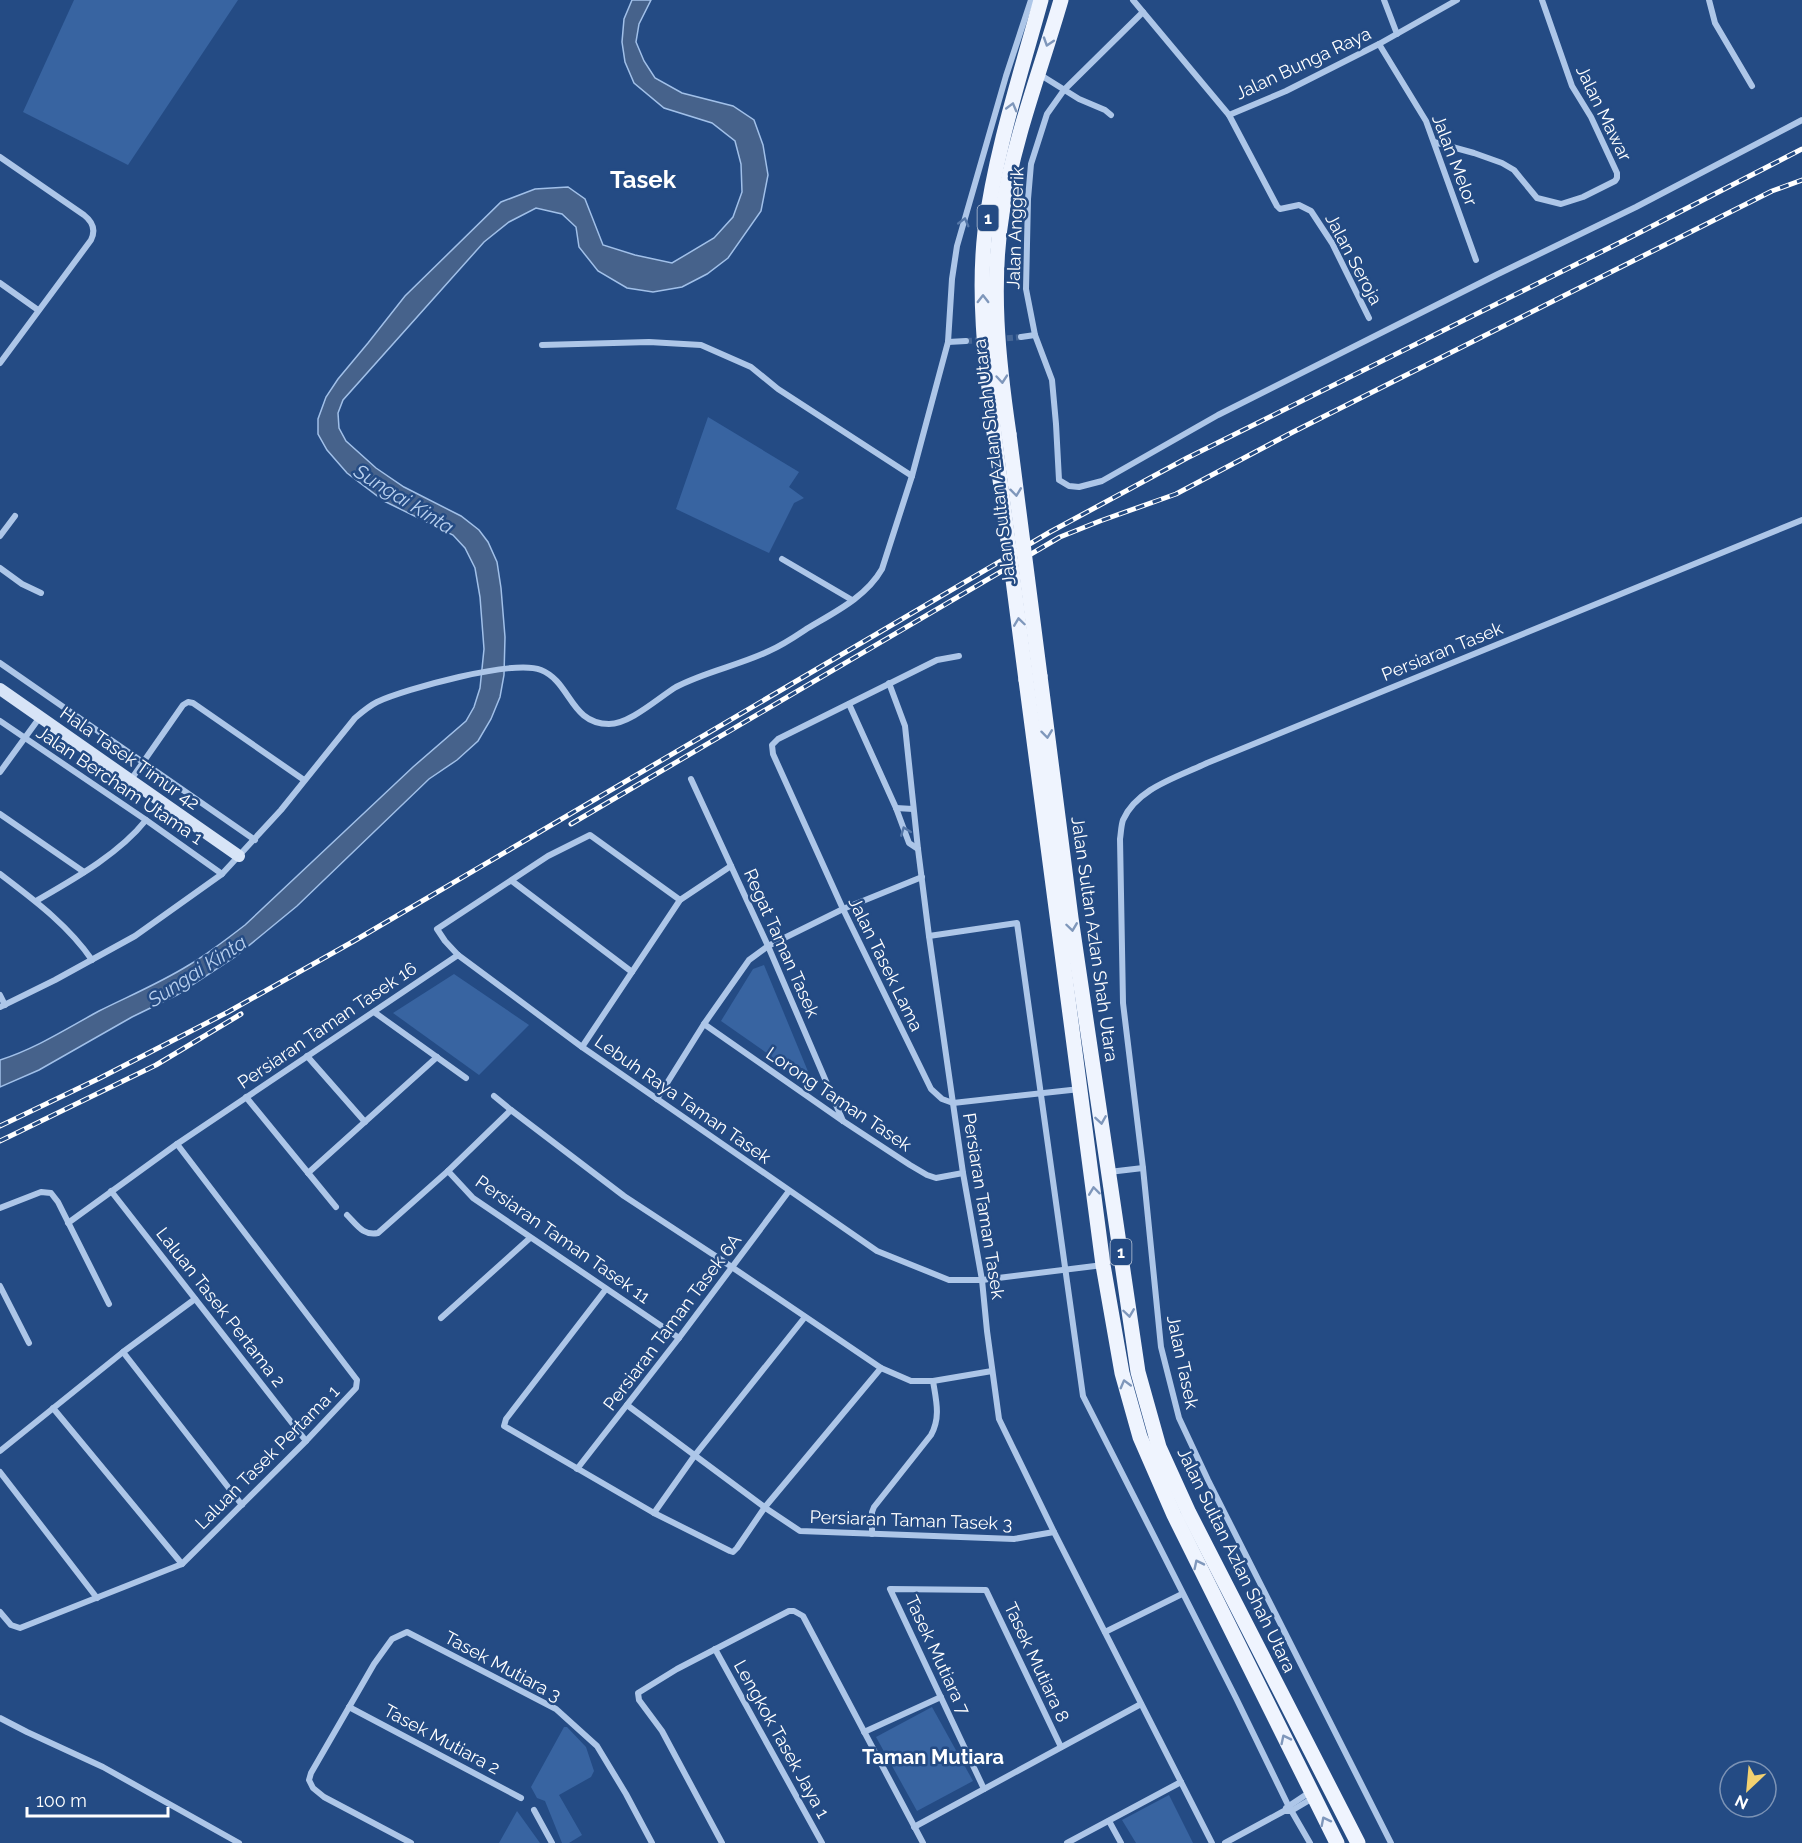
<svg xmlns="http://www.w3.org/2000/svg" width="1802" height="1843" font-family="Raleway,sans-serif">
<rect width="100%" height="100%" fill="#244b84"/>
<g fill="#3864a1">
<path d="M 74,0 L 238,0 L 128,165 L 23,112 Z"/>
<path d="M 708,417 L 799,472 L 789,487 L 804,498 L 794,503 L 769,553 L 676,509 Z"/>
<path d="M 764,965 L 814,1086 L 721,1021 L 753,969 Z"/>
<path d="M 454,974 L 529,1025 L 479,1075 L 393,1013 Z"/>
<path d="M 932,1707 L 973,1781 L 917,1811 L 876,1737 Z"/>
<path d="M 564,1727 L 567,1727 L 586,1747 L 594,1771 L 591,1777 L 559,1795 L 582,1835 L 569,1843 L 562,1843 L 545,1801 L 537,1798 L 531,1787 Z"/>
<path d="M 1169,1795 L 1193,1843 L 1136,1843 L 1122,1820 Z"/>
<path d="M 517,1811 L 540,1843 L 499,1843 Z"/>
</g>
<path fill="#46628b" stroke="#a1c0e9" stroke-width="1.5" d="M 632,0 L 651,0 L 639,24 L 636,42 L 644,61 L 655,78 L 682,93 L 733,106 L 754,120 L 763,145 L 768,175 L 761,211 L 728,258 L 707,274 L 682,287 L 653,292 L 627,288 L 598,271 L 579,247 L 576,227 L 562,214 L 536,208 L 509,222 L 484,242 L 343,400 L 338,413 L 339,428 L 346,441 L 376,468 L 404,487 L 461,516 L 479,530 L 488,542 L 497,562 L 501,588 L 505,637 L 504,675 L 500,697 L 491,719 L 478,741 L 457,760 L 429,779 L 297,906 L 235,957 L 177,995 L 132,1017 L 39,1070 L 0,1087 L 0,1060 C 35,1049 66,1029 99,1011 C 129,996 160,983 189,965 C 209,953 227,939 245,925 L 413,767 L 466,721 L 474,707 L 480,688 L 484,649 L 480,597 L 475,568 L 465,548 L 453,535 L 384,501 L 347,473 L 327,450 L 318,434 L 318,419 L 326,397 L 338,379 L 368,343 L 405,296 L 501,202 L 535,189 L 568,187 L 585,199 L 603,245 L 635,255 L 672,263 L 714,238 L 733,217 L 742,192 L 741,164 L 735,141 L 712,123 L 664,108 L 634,83 L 625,62 L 622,42 L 624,19 Z"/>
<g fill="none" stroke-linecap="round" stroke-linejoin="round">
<g stroke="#456696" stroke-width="6" stroke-dasharray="6 3" stroke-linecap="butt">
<path d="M 998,339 L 1021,337"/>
<path d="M 966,341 L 985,340"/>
</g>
<g stroke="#adc6e8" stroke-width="6">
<path d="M 1133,0 L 1229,115 L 1277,206 L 1280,209 L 1299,205 L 1311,211 L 1332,243 L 1369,318"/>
<path d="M 1384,0 L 1397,34"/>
<path d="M 1709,0 L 1715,23 L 1752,86"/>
<path d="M 1143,12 L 1064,90 L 1047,114 L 1031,164 L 1028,199 L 1026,289 L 1035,335 L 1052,380 L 1056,424 L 1059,480 L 1069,486 L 1079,487 L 1102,481 L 1218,415 L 1496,275 L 1636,207 L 1802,120"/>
<path d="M 1379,44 L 1426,121 L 1476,260"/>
<path d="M 1039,74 L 1079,99 L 1105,110 L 1111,115"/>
<path d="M 1229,115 L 1286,91 L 1379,44 L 1457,0"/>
<path d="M 1434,142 L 1474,153 L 1502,163 L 1514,170 L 1537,198 L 1561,204 L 1583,197 L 1615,181 L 1617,178 L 1617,173 L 1591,117 L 1572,86 L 1542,0"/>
<path d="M 0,157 L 84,215 C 93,222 96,230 91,240 L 0,363"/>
<path d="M 0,283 L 38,310"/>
<path d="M 1021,337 L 1035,335"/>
<path d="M 948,342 L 966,341"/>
<path d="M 542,345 L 649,342 L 701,345 L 751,367 L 778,389 L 912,476"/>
<path d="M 0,536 L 15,516"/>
<path d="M 782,559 L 852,600"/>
<path d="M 0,568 L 22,584 L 41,593"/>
<path d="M 959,656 L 937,660 L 778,739 L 772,745 L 773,754 L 843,909 L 931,1089 L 942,1099 L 953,1103 L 1080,1089"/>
<path d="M 0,663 L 255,840"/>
<path d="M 889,683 L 905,726 L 918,849 L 929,936 L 963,1173 L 982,1280 L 987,1331 L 999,1419 L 1054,1532 L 1212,1843"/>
<path d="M 849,704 L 896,808 L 909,843 L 918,849"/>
<path d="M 0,721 L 146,820 L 222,874"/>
<path d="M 0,772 L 40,717"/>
<path d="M 691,779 L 768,946 L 843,1121"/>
<path d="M 130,781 L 183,705 L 188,702 L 193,703 L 304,780"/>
<path d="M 896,808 L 913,809"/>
<path d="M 0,814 L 84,872"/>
<path d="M 0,874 C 34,900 68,925 92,960"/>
<path d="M 512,881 L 632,972"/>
<path d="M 680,900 L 590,835 L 548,856 L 437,929 L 445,941 L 458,955 L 582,1047 L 877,1251 L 949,1280 L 982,1280 L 1103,1265"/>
<path d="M 36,901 C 74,879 119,854 146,820"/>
<path d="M 929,936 L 1017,923 L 1083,1396 L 1236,1698 L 1288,1805 L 1310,1843"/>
<path d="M 0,995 L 5,1005"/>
<path d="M 0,1007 L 55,980 L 135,936 L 222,874 L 281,810 L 355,718 C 362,712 369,706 377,702 C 405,689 513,659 541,670 C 571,682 570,724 609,724 C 630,724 658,698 676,687 C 704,672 740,665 769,651 C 783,645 796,636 808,628 C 835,612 866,597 882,569 L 912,476 L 948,342 L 952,279 L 957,246 L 1006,76 L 1031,0"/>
<path d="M 374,1012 L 466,1078"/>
<path d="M 704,1024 L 843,1121 L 910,1165 L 927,1175 L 936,1178 L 963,1173"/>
<path d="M 582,1047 L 680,900 L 731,866"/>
<path d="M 307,1056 L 365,1122"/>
<path d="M 494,1096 L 511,1110"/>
<path d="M 246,1097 L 336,1207"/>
<path d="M 657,1099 L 704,1024 L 749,960 L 768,946 L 843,909 L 922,877"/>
<path d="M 1109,1172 L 1143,1168"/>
<path d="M 308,1173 L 437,1057"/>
<path d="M 111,1191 L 306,1441"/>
<path d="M 0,1208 L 41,1192 L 51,1193 L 58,1202 L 109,1304"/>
<path d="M 347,1215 C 357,1225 363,1236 378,1233 L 448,1171"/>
<path d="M 68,1223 L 177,1144 L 458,955"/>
<path d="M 0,1286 L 29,1343"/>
<path d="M 606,1289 L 506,1419 L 504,1426 L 654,1513 L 730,1551 L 733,1552 L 737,1548 L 765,1507 L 881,1368"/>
<path d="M 441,1318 L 530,1238"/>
<path d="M 679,1338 L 473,1198 L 448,1171 L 511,1110 L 624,1196 L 717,1257 L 881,1368 L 911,1381 L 933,1381 L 992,1371"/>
<path d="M 123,1352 L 242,1505"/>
<path d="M 627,1405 L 767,1509 L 800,1531 L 1014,1539 L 1054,1532"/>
<path d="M 53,1408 L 182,1564"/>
<path d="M 0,1451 L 123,1352 L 195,1299"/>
<path d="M 577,1469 L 679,1338 L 789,1191"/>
<path d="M 0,1472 L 97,1598"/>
<path d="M 654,1513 L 695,1455 L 805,1317"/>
<path d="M 872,1534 L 872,1512 L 874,1507 L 931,1435 C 941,1417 936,1400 933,1381"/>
<path d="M 0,1612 L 11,1625 L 20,1628 L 182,1564 L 306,1441 L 356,1388 L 357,1380 L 177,1144"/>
<path d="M 1105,1632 L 1182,1594"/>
<path d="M 715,1649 L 822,1843"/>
<path d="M 349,1707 L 521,1798"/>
<path d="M 0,1718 L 27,1732 L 103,1767 L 239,1843"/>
<path d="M 864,1732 L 941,1697"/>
<path d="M 984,1789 L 890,1589 L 986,1590 L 1061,1747"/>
<path d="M 1286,1808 L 1310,1792"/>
<path d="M 534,1810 L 552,1843"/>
<path d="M 1109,1821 L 1121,1843"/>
<path d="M 914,1827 L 1141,1704"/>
<path d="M 411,1843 L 324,1797 L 313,1788 L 309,1780 L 311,1773 L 374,1664 L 392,1639 L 407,1632 L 556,1709 L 597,1746 L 626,1794 L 652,1843"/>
<path d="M 722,1843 L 662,1731 L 639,1700 L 638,1693 L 677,1669 L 789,1611 L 794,1611 L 803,1616 L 923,1843"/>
<path d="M 1067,1843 L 1181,1782"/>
<path d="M 1225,1843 L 1284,1811 L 1291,1811 L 1313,1798"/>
<path d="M 1391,1843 L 1208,1480 L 1179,1418 L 1161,1347 L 1143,1168 L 1123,1003 L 1120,839 C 1121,833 1121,826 1123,820 C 1137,788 1178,777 1207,763 L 1802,520"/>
</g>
<path stroke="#d7e4f7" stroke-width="12" d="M 0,689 L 239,856"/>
<g stroke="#eff4fe" stroke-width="15">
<path d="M 1009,434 C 998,359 990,283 1003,207 C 1015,136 1041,69 1061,0"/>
<path d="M 995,441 C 987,371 977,301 985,231 C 995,153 1020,76 1041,0"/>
<path d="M 1040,676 L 1071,918 L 1138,1372 L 1159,1447 L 1189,1513 L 1358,1843"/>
<path d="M 1026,680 L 1103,1265 L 1122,1373 L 1140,1437 L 1174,1515 L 1337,1843"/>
</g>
<g stroke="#fff" stroke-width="5">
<g id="rail">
<path d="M 571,824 L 1060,537 L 1100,521 L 1176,494 L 1293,432 L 1772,191 L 1802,180"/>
<path d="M 0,1126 L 100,1078 L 228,1012 L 354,941 L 1050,532 L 1187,458 L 1629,238 L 1802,149"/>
<path d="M 0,1141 L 156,1065 L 241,1014"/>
</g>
</g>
<use href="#rail" stroke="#244b84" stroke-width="3" stroke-dasharray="9" stroke-linecap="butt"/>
<g stroke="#eff4fe" stroke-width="15">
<path d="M 1009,434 L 1040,676"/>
<path d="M 995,441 L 1026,680"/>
</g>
</g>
<defs><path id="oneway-chevron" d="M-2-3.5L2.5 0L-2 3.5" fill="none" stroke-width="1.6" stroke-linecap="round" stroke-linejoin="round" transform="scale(1.5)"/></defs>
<g stroke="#7f97bb">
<use href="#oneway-chevron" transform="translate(1048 42) rotate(108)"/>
<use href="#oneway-chevron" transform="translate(1012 107) rotate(-75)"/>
<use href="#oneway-chevron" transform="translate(983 299) rotate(-90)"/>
<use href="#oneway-chevron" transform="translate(1002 379) rotate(85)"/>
<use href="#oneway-chevron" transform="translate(1016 492) rotate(83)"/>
<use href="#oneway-chevron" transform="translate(1019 622) rotate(-98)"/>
<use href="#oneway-chevron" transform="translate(1047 734) rotate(83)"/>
<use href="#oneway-chevron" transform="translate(1072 927) rotate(82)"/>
<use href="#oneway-chevron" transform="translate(1101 1120) rotate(81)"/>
<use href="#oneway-chevron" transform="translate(1094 1191) rotate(-97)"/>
<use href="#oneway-chevron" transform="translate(1129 1313) rotate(82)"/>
<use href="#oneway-chevron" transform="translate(1125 1384) rotate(-105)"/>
<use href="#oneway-chevron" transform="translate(1198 1564) rotate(-116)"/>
<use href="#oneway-chevron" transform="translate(1285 1739) rotate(-116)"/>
<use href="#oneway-chevron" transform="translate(1325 1821) rotate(-117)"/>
</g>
<g stroke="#5476a7">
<use href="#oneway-chevron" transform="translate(964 222) rotate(-75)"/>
<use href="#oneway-chevron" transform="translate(905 831) rotate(-111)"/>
</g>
<g text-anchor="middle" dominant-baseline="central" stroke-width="5" stroke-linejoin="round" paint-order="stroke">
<g fill="#244b84" stroke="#bdc9da" stroke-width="1.5">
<rect x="977.5" y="205" width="21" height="26" rx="4.5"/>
<rect x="1110.5" y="1239" width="21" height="26" rx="4.5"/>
</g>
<g font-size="16" font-weight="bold" fill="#fff">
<text x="988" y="218">1</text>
<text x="1121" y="1252">1</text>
</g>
<g font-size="18" fill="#fff" stroke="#244b84">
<text transform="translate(1303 63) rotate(-25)">Jalan Bunga Raya</text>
<text transform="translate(1604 113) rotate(64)">Jalan Mawar</text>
<text transform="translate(1455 160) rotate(69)">Jalan Melor</text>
<text transform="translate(1015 228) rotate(-88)">Jalan Anggerik</text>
<text transform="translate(1354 259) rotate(62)">Jalan Seroja</text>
<text transform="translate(994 462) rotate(-97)">Jalan Sultan Azlan Shah Utara</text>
<text transform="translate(1442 651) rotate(-22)">Persiaran Tasek</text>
<text transform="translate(130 758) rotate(35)">Hala Tasek Timur 42</text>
<text transform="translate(120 785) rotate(34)">Jalan Bercham Utama 1</text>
<text transform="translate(1095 939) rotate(82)">Jalan Sultan Azlan Shah Utara</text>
<text transform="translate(782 943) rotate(66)">Regat Taman Tasek</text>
<text transform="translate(886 964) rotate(64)">Jalan Tasek Lama</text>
<text transform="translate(327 1025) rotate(-34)">Persiaran Taman Tasek 16</text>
<text transform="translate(683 1099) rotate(35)">Lebuh Raya Taman Tasek</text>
<text transform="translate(839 1099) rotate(34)">Lorong Taman Tasek</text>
<text transform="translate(984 1206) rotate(81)">Persiaran Taman Tasek</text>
<text transform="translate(563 1239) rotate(35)">Persiaran Taman Tasek 11</text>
<text transform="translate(221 1307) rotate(52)">Laluan Tasek Pertama 2</text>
<text transform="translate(672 1322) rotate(-53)">Persiaran Taman Tasek 6A</text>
<text transform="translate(1183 1362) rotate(78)">Jalan Tasek</text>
<text transform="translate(267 1457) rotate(-45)">Laluan Tasek Pertama 1</text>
<text transform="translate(911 1520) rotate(2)">Persiaran Taman Tasek 3</text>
<text transform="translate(1237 1560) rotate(64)">Jalan Sultan Azlan Shah Utara</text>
<text transform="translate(938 1655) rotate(65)">Tasek Mutiara 7</text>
<text transform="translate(1037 1662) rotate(65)">Tasek Mutiara 8</text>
<text transform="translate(503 1666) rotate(28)">Tasek Mutiara 3</text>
<text transform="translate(442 1739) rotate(28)">Tasek Mutiara 2</text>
<text transform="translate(782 1739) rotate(61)">Lengkok Tasek Jaya 1</text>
</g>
<g font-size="20" font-style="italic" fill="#b8d0ef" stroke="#244b84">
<text transform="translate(404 499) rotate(32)">Sungai Kinta</text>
<text transform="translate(197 971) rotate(-33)">Sungai Kinta</text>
</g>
<g font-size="20" font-weight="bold" fill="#fff" stroke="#244b84">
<text x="933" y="1757">Taman Mutiara</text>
</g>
<g font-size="24" font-weight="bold" fill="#fff" stroke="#244b84">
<text x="643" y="179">Tasek</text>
</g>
</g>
<g transform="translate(1748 1789) rotate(206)"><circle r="28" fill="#244b84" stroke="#7c93b5" stroke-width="1.5"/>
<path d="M0-4.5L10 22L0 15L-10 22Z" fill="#f3d170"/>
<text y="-9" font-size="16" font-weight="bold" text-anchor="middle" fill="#ffffff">N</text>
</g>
<path d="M27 1807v9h141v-9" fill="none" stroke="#ffffff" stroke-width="3"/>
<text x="36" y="1807" font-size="18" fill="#ffffff" stroke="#244b84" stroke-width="4.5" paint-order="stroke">100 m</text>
</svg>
